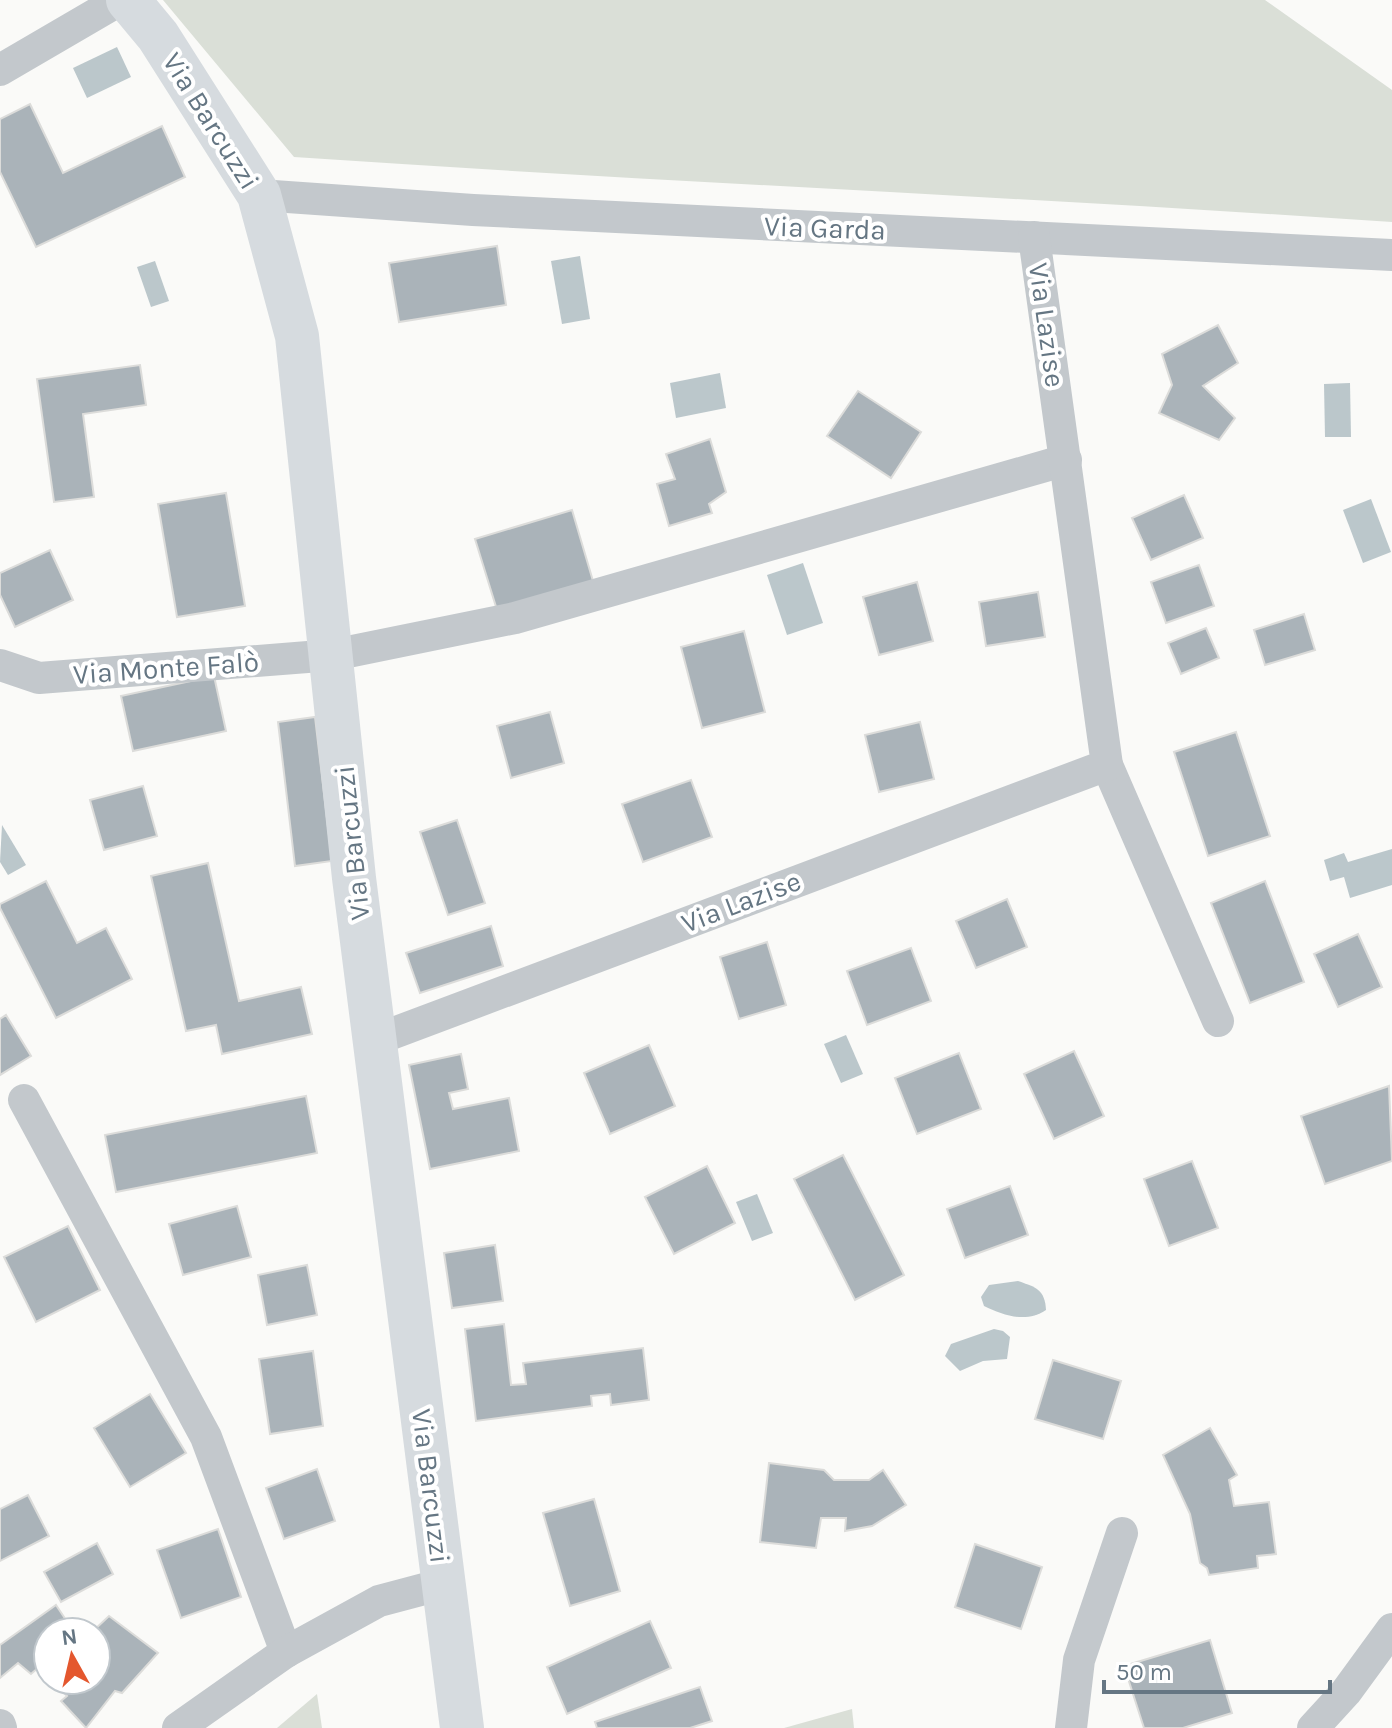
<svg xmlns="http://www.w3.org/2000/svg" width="1392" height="1728" font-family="Karla,sans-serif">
<rect width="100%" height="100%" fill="#fafaf8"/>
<g fill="#dadfd7">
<path d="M 163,0 L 1265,0 L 1392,90 L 1392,222 C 1026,197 660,182 294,157 Z"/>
<path d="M 317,1694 L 322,1728 L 277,1728 Z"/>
<path d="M 852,1709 L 854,1728 L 784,1728 Z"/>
</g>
<g fill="#bbc7cb">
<path d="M 117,47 L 131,77 L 87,98 L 73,68 Z"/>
<path d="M 580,256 L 590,319 L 562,324 L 551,261 Z"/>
<path d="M 155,261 L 169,301 L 151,307 L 137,267 Z"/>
<path d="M 720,373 L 726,408 L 676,418 L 670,383 Z"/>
<path d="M 1350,383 L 1351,437 L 1325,437 L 1324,384 Z"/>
<path d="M 1371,499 L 1391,552 L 1363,563 L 1343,510 Z"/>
<path d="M 803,563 L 823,623 L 787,635 L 767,575 Z"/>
<path d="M 2,825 L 26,865 L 8,875 L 0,862 Z"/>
<path d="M 1392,849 L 1392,885 L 1350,898 L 1344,877 L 1330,881 L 1324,860 L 1344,853 L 1348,862 Z"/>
<path d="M 846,1035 L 863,1074 L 841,1083 L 824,1044 Z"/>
<path d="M 757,1194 L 773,1233 L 752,1241 L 736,1202 Z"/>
<path d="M 1018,1281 C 1036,1287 1045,1290 1046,1310 C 1027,1323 1004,1316 984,1306 L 981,1297 L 989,1285 Z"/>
<path d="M 994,1329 L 1003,1331 L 1010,1337 L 1007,1359 L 983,1361 L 960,1371 L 945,1356 L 951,1344 Z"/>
</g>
<g fill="#aab3b9" stroke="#dcdcda" stroke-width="2">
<path d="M 30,104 L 63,173 L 162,126 L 185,177 L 36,247 L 0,172 L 0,119 Z"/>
<path d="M 497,246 L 506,305 L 399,322 L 389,263 Z"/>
<path d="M 1218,325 L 1238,363 L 1203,386 L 1235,418 L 1219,440 L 1159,413 L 1172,385 L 1162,354 Z"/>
<path d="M 140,365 L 146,405 L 83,414 L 94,497 L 54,502 L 37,379 Z"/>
<path d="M 858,391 L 921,432 L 891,478 L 827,436 Z"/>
<path d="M 710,439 L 726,492 L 709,504 L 712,513 L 669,526 L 657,484 L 675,479 L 666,454 Z"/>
<path d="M 226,493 L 245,606 L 177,617 L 158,504 Z"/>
<path d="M 1184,495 L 1203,538 L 1151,560 L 1132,518 Z"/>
<path d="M 572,510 L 593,581 L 497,610 L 475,539 Z"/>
<path d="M 50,550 L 73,600 L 15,627 L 0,595 L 0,573 Z"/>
<path d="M 1199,565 L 1214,606 L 1166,623 L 1151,582 Z"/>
<path d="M 917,582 L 933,641 L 879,655 L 863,597 Z"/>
<path d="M 1038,592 L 1045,637 L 986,646 L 979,602 Z"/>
<path d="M 1304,614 L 1315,650 L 1265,665 L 1254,630 Z"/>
<path d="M 1206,628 L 1219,658 L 1181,674 L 1168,643 Z"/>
<path d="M 744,631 L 765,712 L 702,728 L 681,647 Z"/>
<path d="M 214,676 L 226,731 L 133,751 L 121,696 Z"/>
<path d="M 550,712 L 564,763 L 511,778 L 497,726 Z"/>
<path d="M 315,717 L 332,861 L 295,866 L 278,722 Z"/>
<path d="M 920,722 L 934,779 L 879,792 L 865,735 Z"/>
<path d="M 1236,732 L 1270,836 L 1208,856 L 1174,752 Z"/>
<path d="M 691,780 L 712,837 L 643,862 L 622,804 Z"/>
<path d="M 143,786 L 157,836 L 104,850 L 90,800 Z"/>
<path d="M 457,820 L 485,903 L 448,915 L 420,832 Z"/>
<path d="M 208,863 L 239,1001 L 301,987 L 312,1034 L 222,1054 L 216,1025 L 186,1031 L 151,876 Z"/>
<path d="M 46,881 L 77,943 L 106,928 L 132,979 L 56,1018 L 0,908 L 0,904 Z"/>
<path d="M 1265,881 L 1304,982 L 1250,1003 L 1211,903 Z"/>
<path d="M 1007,899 L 1027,947 L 976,968 L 956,921 Z"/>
<path d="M 491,926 L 503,966 L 420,993 L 406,953 Z"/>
<path d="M 1358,934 L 1382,987 L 1338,1007 L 1314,954 Z"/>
<path d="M 767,942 L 786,1005 L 739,1019 L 720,957 Z"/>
<path d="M 911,948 L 931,1001 L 867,1025 L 847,971 Z"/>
<path d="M 6,1015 L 31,1056 L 0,1075 L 0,1019 Z"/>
<path d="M 649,1045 L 675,1106 L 610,1134 L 584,1073 Z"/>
<path d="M 1074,1051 L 1104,1116 L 1054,1139 L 1024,1074 Z"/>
<path d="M 959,1053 L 981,1109 L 917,1134 L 895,1078 Z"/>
<path d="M 461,1054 L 468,1089 L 449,1093 L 453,1109 L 509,1098 L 519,1151 L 430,1169 L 409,1065 Z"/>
<path d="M 1389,1086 L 1392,1161 L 1325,1184 L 1301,1116 Z"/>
<path d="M 306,1096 L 317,1153 L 116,1192 L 105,1135 Z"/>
<path d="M 843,1155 L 904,1275 L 855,1300 L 794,1179 Z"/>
<path d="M 1192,1161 L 1218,1228 L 1169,1246 L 1144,1179 Z"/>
<path d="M 707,1166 L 735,1223 L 674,1254 L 645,1197 Z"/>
<path d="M 1010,1186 L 1028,1235 L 965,1258 L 947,1209 Z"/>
<path d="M 237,1206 L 251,1257 L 183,1275 L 169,1224 Z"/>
<path d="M 68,1226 L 100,1290 L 36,1322 L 4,1257 Z"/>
<path d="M 495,1245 L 503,1301 L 452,1308 L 444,1253 Z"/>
<path d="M 307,1265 L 317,1315 L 267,1325 L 258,1275 Z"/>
<path d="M 504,1324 L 511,1385 L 526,1384 L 523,1363 L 643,1348 L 649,1400 L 611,1405 L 610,1394 L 591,1396 L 592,1406 L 476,1421 L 465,1329 Z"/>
<path d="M 313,1351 L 323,1426 L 270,1434 L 259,1359 Z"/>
<path d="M 1053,1360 L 1121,1381 L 1103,1439 L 1035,1419 Z"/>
<path d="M 150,1394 L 186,1453 L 130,1487 L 94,1428 Z"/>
<path d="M 1210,1428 L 1237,1475 L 1229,1480 L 1234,1506 L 1269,1502 L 1276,1554 L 1257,1556 L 1258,1568 L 1209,1575 L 1207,1568 L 1200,1563 L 1190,1514 L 1163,1455 Z"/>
<path d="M 769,1463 L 824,1470 L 834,1480 L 869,1480 L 883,1470 L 906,1505 L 872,1526 L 845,1531 L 846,1518 L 821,1518 L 816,1548 L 760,1542 Z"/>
<path d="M 317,1469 L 335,1521 L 284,1539 L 266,1488 Z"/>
<path d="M 28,1495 L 49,1536 L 0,1561 L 0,1509 Z"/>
<path d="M 594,1499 L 620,1591 L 570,1606 L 543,1513 Z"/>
<path d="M 218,1529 L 241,1597 L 181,1618 L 157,1550 Z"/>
<path d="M 97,1543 L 113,1574 L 61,1602 L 44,1572 Z"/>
<path d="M 975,1544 L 1042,1567 L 1021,1629 L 955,1607 Z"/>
<path d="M 56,1605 L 74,1632 L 48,1632 L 48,1676 L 39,1667 L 31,1674 L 18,1663 L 0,1678 L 0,1645 Z"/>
<path d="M 109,1616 L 158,1653 L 122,1693 L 115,1691 L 86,1728 L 61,1701 L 67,1696 L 52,1680 L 96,1680 L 96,1632 L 92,1632 Z"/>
<path d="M 650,1621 L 671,1668 L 567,1714 L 547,1667 Z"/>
<path d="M 1210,1640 L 1232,1713 L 1183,1728 L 1144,1728 L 1124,1666 Z"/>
<path d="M 700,1687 L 712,1721 L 690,1728 L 597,1728 L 595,1722 Z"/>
</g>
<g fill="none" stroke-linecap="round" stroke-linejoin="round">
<g stroke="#c3c8cc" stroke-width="32">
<path d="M 0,70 L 120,0"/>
<path d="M 259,195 L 473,210 L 1392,255"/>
<path d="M 0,665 L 39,678 L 333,655 L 515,618 L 1066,460"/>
<path d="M 1107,765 L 1218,1021"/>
<path d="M 375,1040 L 1107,765 L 1034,237"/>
<path d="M 24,1100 L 206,1437 L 286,1652"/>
<path d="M 0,1725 L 1,1728"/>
<path d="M 178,1728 L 286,1652 L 379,1601 L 443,1584"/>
<path d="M 1071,1728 L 1079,1660 L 1122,1533"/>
<path d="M 1313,1728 L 1346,1692 L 1392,1629"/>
</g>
<path stroke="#d6dbdf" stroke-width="44" d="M 128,0 L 158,36 L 259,195 L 297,336 L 354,878 L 462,1728"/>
</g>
<g text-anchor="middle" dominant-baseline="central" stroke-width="8" stroke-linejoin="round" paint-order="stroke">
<g font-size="28" fill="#657683" stroke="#fff">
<text transform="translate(211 121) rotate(58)">Via Barcuzzi</text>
<text transform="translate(825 228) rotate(2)">Via Garda</text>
<text transform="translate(1047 325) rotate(82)">Via Lazise</text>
<text transform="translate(166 668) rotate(-4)">Via Monte Falò</text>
<text transform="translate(352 843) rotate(-96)">Via Barcuzzi</text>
<text transform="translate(741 902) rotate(-21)">Via Lazise</text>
<text transform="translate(431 1486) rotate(83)">Via Barcuzzi</text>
</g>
</g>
<g transform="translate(72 1656) rotate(352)"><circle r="38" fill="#ffffff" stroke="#c1c8cd" stroke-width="2"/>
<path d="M0-6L14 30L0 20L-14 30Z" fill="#e4572e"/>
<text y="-12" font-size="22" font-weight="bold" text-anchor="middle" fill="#657683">N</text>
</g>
<path d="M1104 1680v12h226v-12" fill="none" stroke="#657683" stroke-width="4"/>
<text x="1116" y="1680" font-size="24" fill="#657683" stroke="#ffffff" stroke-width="6" paint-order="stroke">50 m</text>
</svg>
